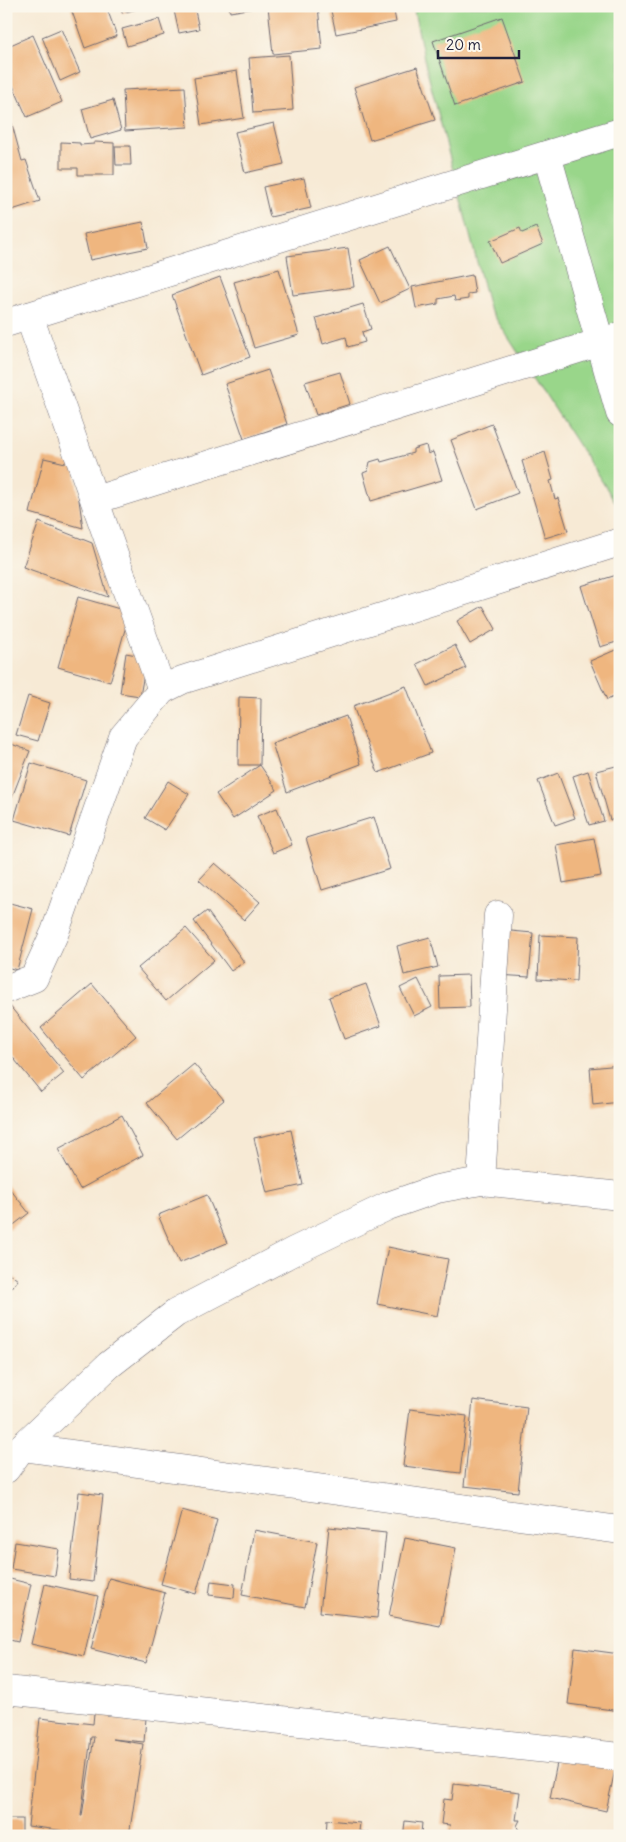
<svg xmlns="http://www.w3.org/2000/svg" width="626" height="1842" font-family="Delius,sans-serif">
<rect width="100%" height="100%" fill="#fbf7ec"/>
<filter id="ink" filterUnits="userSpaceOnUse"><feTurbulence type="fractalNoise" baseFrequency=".02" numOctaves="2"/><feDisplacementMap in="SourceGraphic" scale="10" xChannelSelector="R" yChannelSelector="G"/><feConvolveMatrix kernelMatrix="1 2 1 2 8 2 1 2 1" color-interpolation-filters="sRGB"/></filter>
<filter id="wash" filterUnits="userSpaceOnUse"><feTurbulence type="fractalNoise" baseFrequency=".0096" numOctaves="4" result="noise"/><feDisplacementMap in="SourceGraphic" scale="20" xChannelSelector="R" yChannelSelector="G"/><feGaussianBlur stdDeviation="1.12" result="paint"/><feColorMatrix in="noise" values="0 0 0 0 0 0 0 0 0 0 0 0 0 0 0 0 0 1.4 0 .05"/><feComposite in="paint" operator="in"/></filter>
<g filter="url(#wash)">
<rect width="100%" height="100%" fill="#f7ead5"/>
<path fill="#99d68a" stroke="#5e7c62" d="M 413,6 L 620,6 L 620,509 L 489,308 L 425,63 Z"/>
<g id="blocks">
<g fill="#efb67f" fill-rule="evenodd">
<path d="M 70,6 L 106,6 L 117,36 L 85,48 Z"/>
<path d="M 120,6 L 145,6 L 145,7 L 122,13 Z"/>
<path d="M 173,6 L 194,6 L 199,29 L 179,33 Z"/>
<path d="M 229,6 L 261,6 L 261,7 L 230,12 Z"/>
<path d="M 268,6 L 318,6 L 322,49 L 273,54 Z"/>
<path d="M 330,6 L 393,6 L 396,22 L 336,34 Z"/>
<path d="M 502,17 L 525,82 L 455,106 L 433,41 Z"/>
<path d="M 159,19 L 164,35 L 127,46 L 122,29 Z"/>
<path d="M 61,29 L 80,72 L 60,81 L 42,37 Z"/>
<path d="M 33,35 L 62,102 L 27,117 L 6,70 L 6,47 Z"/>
<path d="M 289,55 L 293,110 L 253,113 L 249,58 Z"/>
<path d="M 417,67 L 435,120 L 370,140 L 354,87 Z"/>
<path d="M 237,71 L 244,118 L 201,125 L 194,78 Z"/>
<path d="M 185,87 L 188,127 L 125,131 L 123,90 Z"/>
<path d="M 113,100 L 121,130 L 90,139 L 82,109 Z"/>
<path d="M 10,117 L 22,161 L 26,160 L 40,201 L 6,212 L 6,118 Z"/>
<path d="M 274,123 L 284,164 L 245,173 L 235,132 Z"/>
<path d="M 61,142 L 80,143 L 80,145 L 94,144 L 94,142 L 114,143 L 114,175 L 78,175 L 78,168 L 61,168 Z"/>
<path d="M 115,146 L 130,146 L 131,165 L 116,165 Z"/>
<path d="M 304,178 L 311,208 L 270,217 L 263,187 Z"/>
<path d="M 143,222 L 148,248 L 90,260 L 84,234 Z"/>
<path d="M 536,227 L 543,244 L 500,263 L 490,241 L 520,228 L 522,233 Z"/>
<path d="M 390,246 L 410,289 L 380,303 L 360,260 Z"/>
<path d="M 348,248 L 354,287 L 293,295 L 287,256 Z"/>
<path d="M 279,269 L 299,335 L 254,348 L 234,282 Z"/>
<path d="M 472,275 L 475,293 L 468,294 L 468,299 L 455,301 L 454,296 L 438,299 L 438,304 L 416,308 L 412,287 Z"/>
<path d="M 220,277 L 250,357 L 201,375 L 172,295 Z"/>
<path d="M 363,304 L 371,329 L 362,332 L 365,342 L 348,347 L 346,337 L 323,344 L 316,318 Z"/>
<path d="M 268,370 L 287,424 L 244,439 L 225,384 Z"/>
<path d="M 340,372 L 350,404 L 316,415 L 305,382 Z"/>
<path d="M 492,424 L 518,493 L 477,509 L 451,440 Z"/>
<path d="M 426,445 L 428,454 L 433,452 L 442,480 L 371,501 L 363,473 L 368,471 L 370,462 L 380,459 L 381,462 L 413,453 L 413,449 Z"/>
<path d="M 545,452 L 553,480 L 550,481 L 555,499 L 558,498 L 568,531 L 545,538 L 522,461 Z"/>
<path d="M 44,458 L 74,465 L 83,528 L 30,513 Z"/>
<path d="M 39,522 L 92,543 L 108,597 L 23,567 Z"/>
<path d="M 620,574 L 620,641 L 600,647 L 581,586 Z"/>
<path d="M 78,597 L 130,612 L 110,682 L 58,667 Z"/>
<path d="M 483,606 L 496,629 L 470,644 L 457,621 Z"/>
<path d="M 455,645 L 466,668 L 428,686 L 417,664 Z"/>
<path d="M 620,648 L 620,694 L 607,700 L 590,661 Z"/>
<path d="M 126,653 L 147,657 L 140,696 L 120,693 Z"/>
<path d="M 406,686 L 431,753 L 378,773 L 353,706 Z"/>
<path d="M 28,696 L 50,703 L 38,741 L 16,735 Z"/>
<path d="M 239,697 L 261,698 L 260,765 L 238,765 Z"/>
<path d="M 346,716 L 361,764 L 287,792 L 272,743 Z"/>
<path d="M 6,742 L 30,751 L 9,805 L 6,804 Z"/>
<path d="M 31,763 L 86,780 L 69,836 L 14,820 Z"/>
<path d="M 260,765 L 277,790 L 233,819 L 216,794 Z"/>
<path d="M 620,765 L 620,818 L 610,820 L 596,771 Z"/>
<path d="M 588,771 L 604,821 L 589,825 L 573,776 Z"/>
<path d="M 558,773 L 575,818 L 555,825 L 538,781 Z"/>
<path d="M 168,781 L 189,794 L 165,830 L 145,818 Z"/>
<path d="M 277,808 L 292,845 L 273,853 L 257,816 Z"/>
<path d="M 374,817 L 390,869 L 322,890 L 306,838 Z"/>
<path d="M 594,838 L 601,876 L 563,883 L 556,845 Z"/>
<path d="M 215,863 L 260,902 L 244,920 L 199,880 Z"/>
<path d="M 6,902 L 33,909 L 17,970 L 6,967 Z"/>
<path d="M 207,911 L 244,962 L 231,971 L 194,921 Z"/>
<path d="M 186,928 L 214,960 L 166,1001 L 138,968 Z"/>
<path d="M 500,930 L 533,933 L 529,977 L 498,975 Z"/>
<path d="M 540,935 L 578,937 L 576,981 L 538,979 Z"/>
<path d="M 430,937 L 438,967 L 404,975 L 397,946 Z"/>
<path d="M 469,975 L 470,1007 L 440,1008 L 439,976 Z"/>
<path d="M 418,979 L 432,1007 L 414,1016 L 400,988 Z"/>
<path d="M 92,984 L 136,1036 L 84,1080 L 41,1028 Z"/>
<path d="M 366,984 L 381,1026 L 344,1039 L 329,997 Z"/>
<path d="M 9,1005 L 64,1073 L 41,1092 L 6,1049 L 6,1007 Z"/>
<path d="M 194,1064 L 224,1100 L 177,1139 L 147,1103 Z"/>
<path d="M 620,1065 L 620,1102 L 593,1105 L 590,1068 Z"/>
<path d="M 122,1115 L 143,1155 L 80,1189 L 58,1149 Z"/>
<path d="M 291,1130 L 303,1185 L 267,1193 L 254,1138 Z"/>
<path d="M 6,1184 L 29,1213 L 6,1231 Z"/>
<path d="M 207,1195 L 227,1243 L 179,1263 L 158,1215 Z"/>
<path d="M 388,1247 L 448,1259 L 437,1316 L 377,1304 Z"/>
<path d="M 6,1271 L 18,1280 L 6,1295 Z"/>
<path d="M 473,1400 L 527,1407 L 518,1492 L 464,1486 Z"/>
<path d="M 410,1409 L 467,1416 L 460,1473 L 403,1466 Z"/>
<path d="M 79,1492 L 103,1495 L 93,1582 L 69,1579 Z"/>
<path d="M 182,1510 L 217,1520 L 196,1594 L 161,1584 Z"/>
<path d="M 329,1527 L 386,1533 L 377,1618 L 320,1612 Z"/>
<path d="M 254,1530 L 317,1542 L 305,1607 L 242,1595 Z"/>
<path d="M 405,1538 L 456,1548 L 440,1626 L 389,1616 Z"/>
<path d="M 15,1542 L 59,1549 L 55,1576 L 11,1569 Z"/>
<path d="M 6,1578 L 31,1584 L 18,1642 L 6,1639 Z"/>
<path d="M 109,1578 L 165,1593 L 146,1663 L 91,1649 Z"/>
<path d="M 211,1581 L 235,1584 L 234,1598 L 209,1595 Z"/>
<path d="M 45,1584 L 98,1596 L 84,1656 L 31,1644 Z"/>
<path d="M 575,1648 L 620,1654 L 620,1711 L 568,1704 Z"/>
<path d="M 94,1713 L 146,1718 L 144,1742 L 112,1739 L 143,1744 L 129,1836 L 104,1836 L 28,1826 L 40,1718 L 93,1724 ZM 91,1737 L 94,1737 L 82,1816 L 81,1816 Z"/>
<path d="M 558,1758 L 615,1770 L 606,1811 L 550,1798 Z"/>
<path d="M 454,1784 L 520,1792 L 516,1820 L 520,1820 L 517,1826 L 519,1831 L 517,1830 L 516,1836 L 448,1836 L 450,1825 L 441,1824 L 444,1799 L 452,1800 Z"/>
<rect x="6" y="1819" width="16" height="17"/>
<path d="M 327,1820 L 360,1823 L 359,1831 L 385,1836 L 326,1836 Z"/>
<path d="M 405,1821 L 422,1823 L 421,1833 L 404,1831 Z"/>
</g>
</g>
</g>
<g filter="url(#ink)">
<use href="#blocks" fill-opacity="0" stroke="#6d6871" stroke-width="1"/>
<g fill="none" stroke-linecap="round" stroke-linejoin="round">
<g stroke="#6d6871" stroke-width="29">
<g id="minor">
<path d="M 547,155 L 620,413"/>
<path d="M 29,316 L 162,690"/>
<path d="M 6,323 L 620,132"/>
<path d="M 95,500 L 620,336"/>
<path d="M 6,989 L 34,978 L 55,932 L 123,737 L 162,690 L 182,680 L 620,542"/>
<path d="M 481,1181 L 498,915"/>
<path d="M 22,1447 L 620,1530"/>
<path d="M 6,1469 L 22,1447 L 109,1365 L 176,1313 L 294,1251 L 388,1206 L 437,1189 L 481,1181 L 620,1196"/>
<path d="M 6,1690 L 620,1757"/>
</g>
</g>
<use href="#minor" stroke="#fff" stroke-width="28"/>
</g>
</g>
<rect width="626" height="1842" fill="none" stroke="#fbf7ec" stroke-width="25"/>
<path d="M438 50v8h81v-8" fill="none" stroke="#22223b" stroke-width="2.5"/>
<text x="446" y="50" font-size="15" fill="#22223b" stroke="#fbf7ec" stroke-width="4" paint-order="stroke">20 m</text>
</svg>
